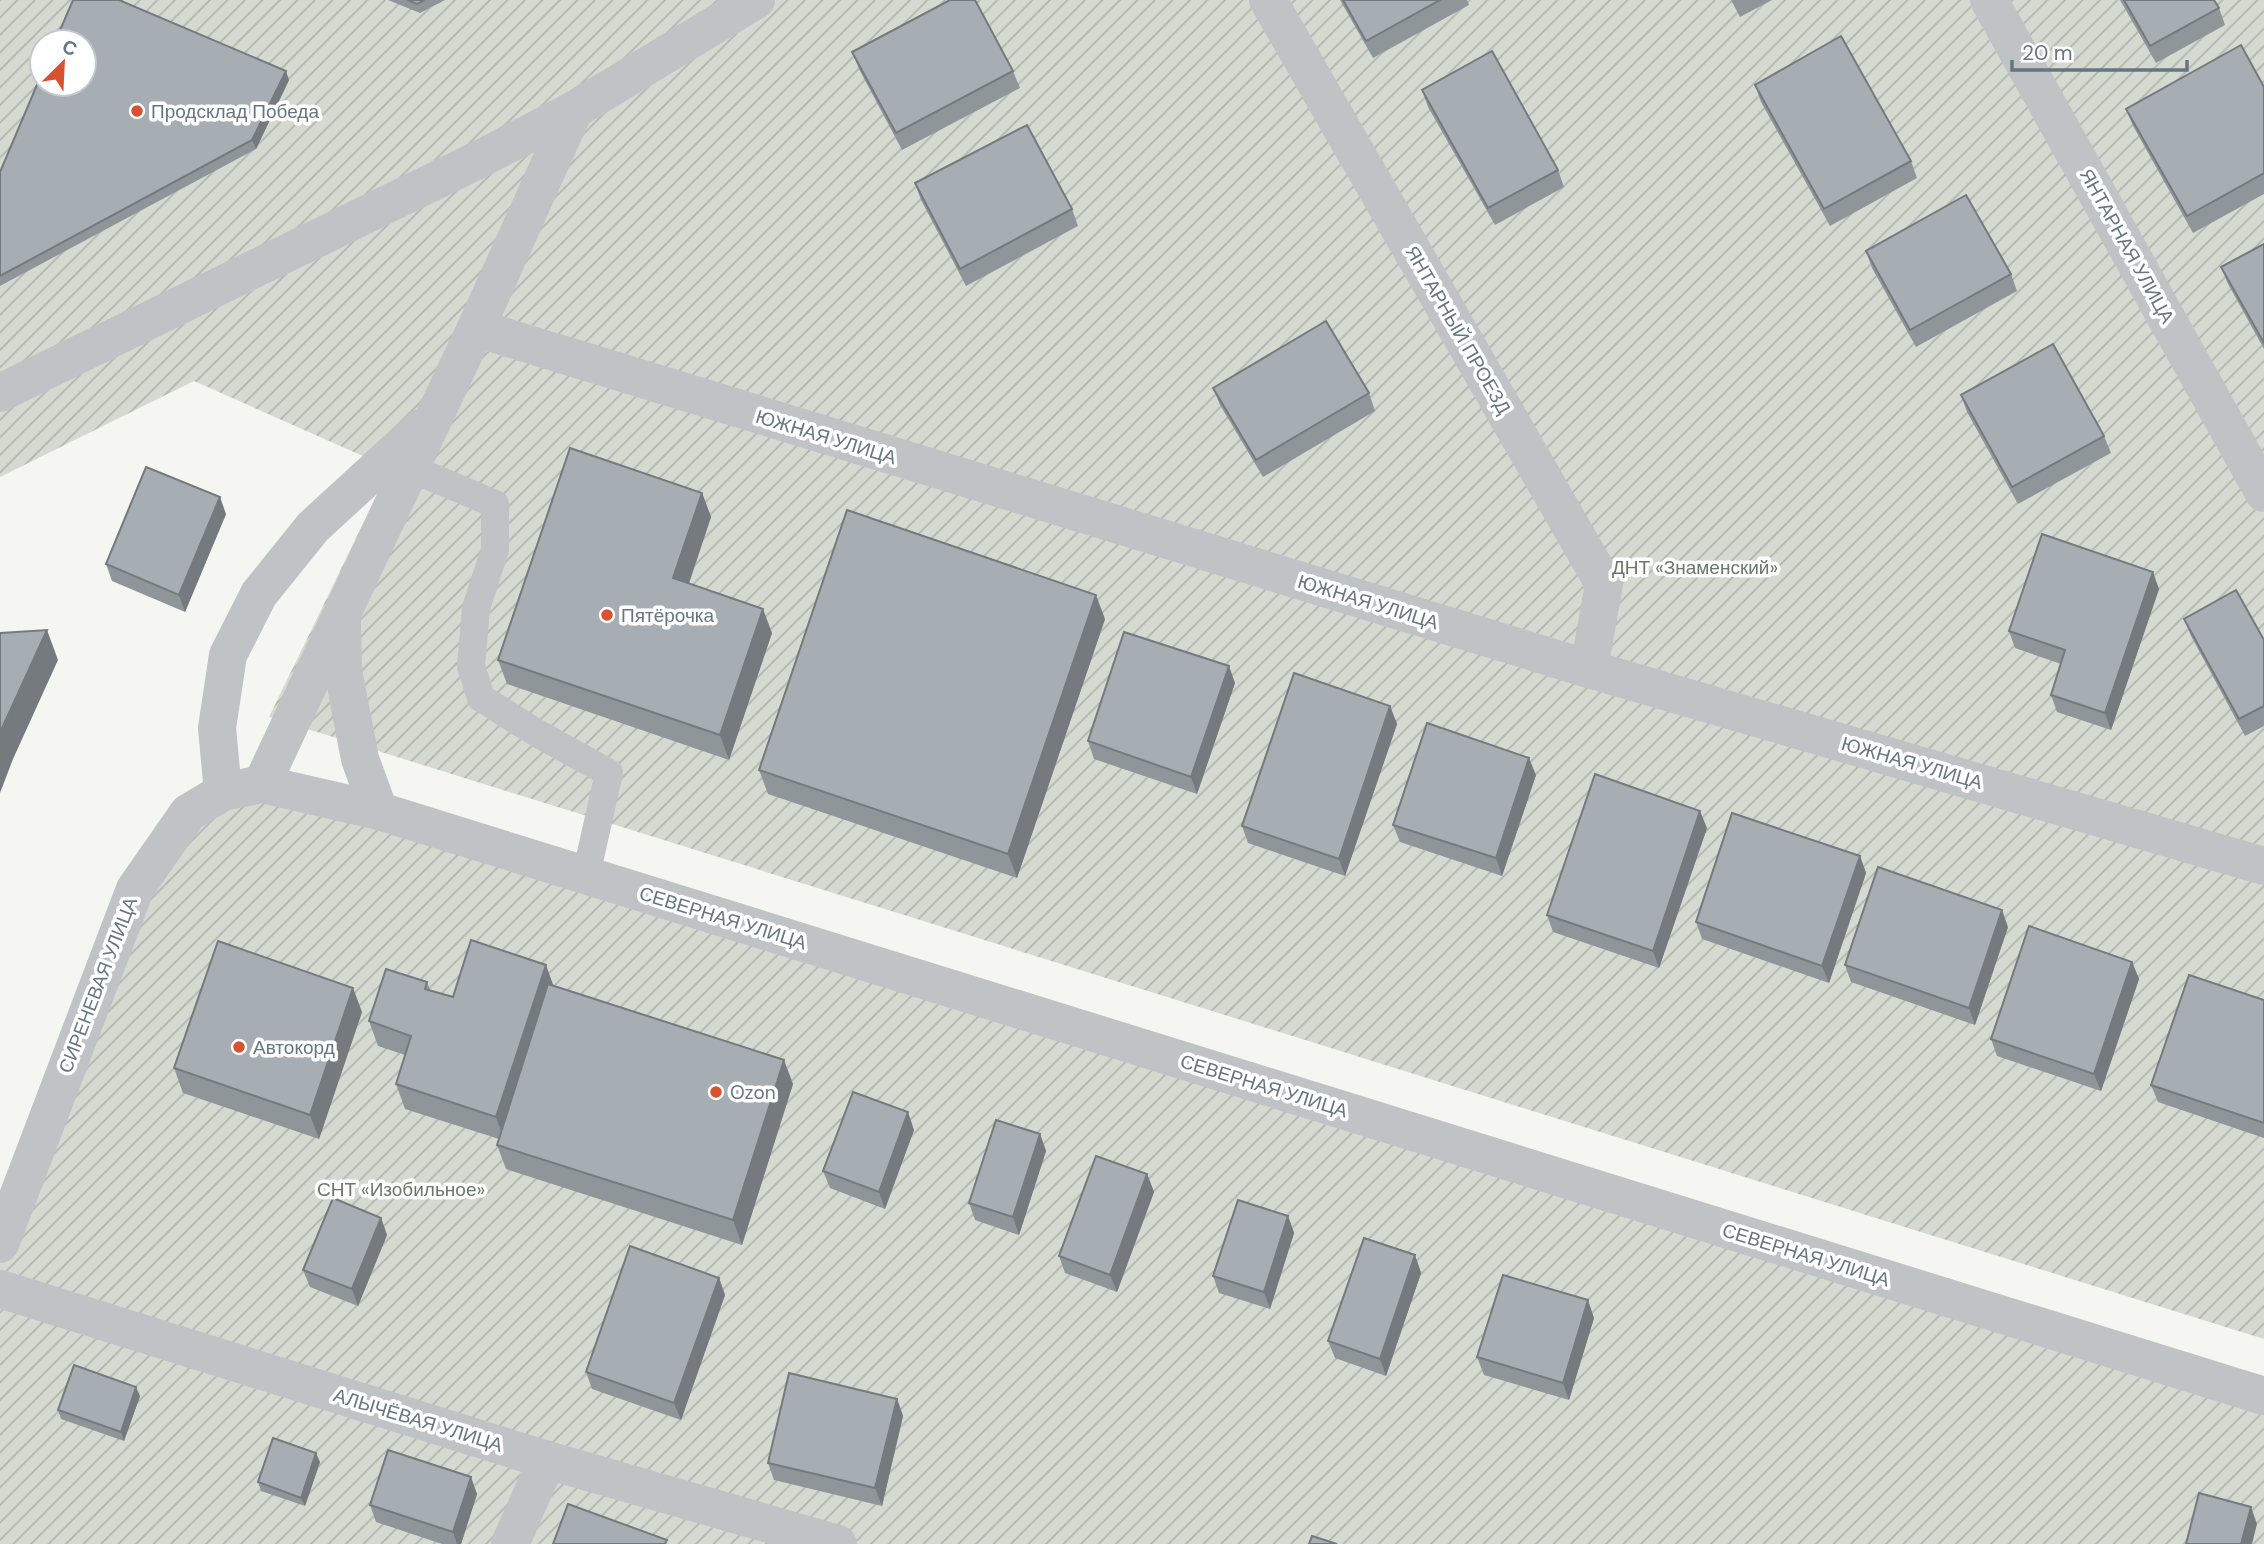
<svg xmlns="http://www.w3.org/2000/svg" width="2264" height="1544" font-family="'DM Sans',sans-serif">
<defs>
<pattern id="garden-furrows" width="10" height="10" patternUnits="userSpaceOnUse" patternTransform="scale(1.75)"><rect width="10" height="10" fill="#d5dad1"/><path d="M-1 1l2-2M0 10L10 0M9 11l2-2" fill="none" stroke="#b1b5af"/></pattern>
</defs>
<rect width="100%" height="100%" fill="#f5f5f2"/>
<g fill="url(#garden-furrows)" fill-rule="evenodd">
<path d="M 0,0 L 2264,0 L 2264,1339 L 269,717 L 390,468 L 194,381 L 0,477 ZM 42,42 L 84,42 L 84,84 L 42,84 Z"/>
<path d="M 262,784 L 2264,1396 L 2264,1544 L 0,1544 L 0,1244 L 188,813 Z"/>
</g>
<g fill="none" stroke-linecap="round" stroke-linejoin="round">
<path stroke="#bfc3c6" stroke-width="28" d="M 410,468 L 495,504 L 495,550 L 476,608 L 471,666 L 481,698 L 537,733 L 609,773 L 586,875"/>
<g stroke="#bfc3c6" stroke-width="38">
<path d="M 1268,0 L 1604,584 L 1589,669"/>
<path d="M 1989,0 L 2264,493"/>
<path d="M 476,328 L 1589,669 L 2264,866"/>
<path d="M 0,393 L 478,160 L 574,110 L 756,0"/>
<path d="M 342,622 L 343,670 L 360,759 L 379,811"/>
<path d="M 262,784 L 476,328 L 574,110"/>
<path d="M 223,792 L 217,728 L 228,655 L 259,594 L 313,527 L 421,428"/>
<path d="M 0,1289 L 547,1460 L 838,1544"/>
<path d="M 510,1544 L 547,1460"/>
</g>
<path stroke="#bfc3c6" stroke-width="38" d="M 0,1244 L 135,889 L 188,813 L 223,792 L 262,784 L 379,811 L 2264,1396"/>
</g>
<g fill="#8f969a">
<path d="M 388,0 L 445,0 L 420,13 Z"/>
<path d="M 1340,0 L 1467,0 L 1469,5 L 1373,58 Z"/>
<path d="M 1731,0 L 1772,0 L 1740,17 Z"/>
<path d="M 2120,0 L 2214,0 L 2219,8 L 2225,25 L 2156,63 Z"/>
<path d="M 852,52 L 1013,71 L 1020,88 L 902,150 L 859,69 Z"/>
<path d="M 289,80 L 256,149 L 0,286 L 0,172 Z"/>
<path d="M 1755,85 L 1911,161 L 1917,178 L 1830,226 L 1761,102 Z"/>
<path d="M 2264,87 L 2264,194 L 2193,233 L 2133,126 L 2126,109 Z"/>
<path d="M 1422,90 L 1558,170 L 1564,187 L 1495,225 L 1428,107 Z"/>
<path d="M 915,183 L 1072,209 L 1078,226 L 966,286 L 921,200 Z"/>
<path d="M 2264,244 L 2264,349 L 2228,284 L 2221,267 Z"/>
<path d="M 1866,251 L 2011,274 L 2017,291 L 1916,347 L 1872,268 Z"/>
<path d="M 1213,388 L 1369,393 L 1375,411 L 1263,477 L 1220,405 Z"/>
<path d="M 1961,395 L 2104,436 L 2111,453 L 2018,504 L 1967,412 Z"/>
<path d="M 702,493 L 711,517 L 689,584 L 772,633 L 729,760 L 507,684 L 498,660 Z"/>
<path d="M 226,514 L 185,612 L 112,581 L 106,564 Z"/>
<path d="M 2159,589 L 2111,730 L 2057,712 L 2051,695 L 2061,664 L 2015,648 L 2009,631 Z"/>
<path d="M 1105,619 L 1017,878 L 768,794 L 759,770 Z"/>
<path d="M 2184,619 L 2264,640 L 2264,726 L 2245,736 L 2191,636 Z"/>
<path d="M 1235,683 L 1197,794 L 1094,759 L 1088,741 Z"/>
<path d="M 1390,706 L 1397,724 L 1345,876 L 1248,843 L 1242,826 Z"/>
<path d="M 1536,775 L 1502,876 L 1400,842 L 1393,825 Z"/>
<path d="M 1707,828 L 1659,968 L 1553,932 L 1547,915 Z"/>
<path d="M 1860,856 L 1866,873 L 1829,983 L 1702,939 L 1696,922 Z"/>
<path d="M 2008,927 L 1975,1025 L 1851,982 L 1845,965 Z"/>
<path d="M 2132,962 L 2139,979 L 2101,1091 L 1997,1056 L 1991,1039 Z"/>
<path d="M 427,982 L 430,990 L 453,997 L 553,986 L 793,1084 L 742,1245 L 506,1169 L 497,1145 L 499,1139 L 405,1109 L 396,1084 L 405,1055 L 378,1046 L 369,1021 Z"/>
<path d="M 2264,1000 L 2264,1138 L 2158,1102 L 2151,1085 Z"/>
<path d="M 362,1012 L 319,1139 L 183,1093 L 174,1068 Z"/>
<path d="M 914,1130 L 885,1209 L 830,1188 L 823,1171 Z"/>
<path d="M 1040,1134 L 1046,1151 L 1019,1235 L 975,1220 L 969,1203 Z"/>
<path d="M 1147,1174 L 1154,1192 L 1117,1292 L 1065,1273 L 1059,1256 Z"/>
<path d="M 1288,1216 L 1294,1233 L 1270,1309 L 1219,1293 L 1213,1276 Z"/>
<path d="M 381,1218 L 387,1235 L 358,1306 L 310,1287 L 303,1270 Z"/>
<path d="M 1415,1255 L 1421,1273 L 1386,1376 L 1335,1358 L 1328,1341 Z"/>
<path d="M 719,1278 L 725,1295 L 681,1420 L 592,1389 L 586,1372 Z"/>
<path d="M 1594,1318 L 1569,1400 L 1484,1375 L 1477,1357 Z"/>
<path d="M 140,1396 L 124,1441 L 61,1419 L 58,1410 Z"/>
<path d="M 897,1399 L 903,1416 L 882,1506 L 774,1480 L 768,1463 Z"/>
<path d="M 320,1462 L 305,1506 L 261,1491 L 258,1482 Z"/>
<path d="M 477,1494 L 461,1544 L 442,1544 L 376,1522 L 370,1505 Z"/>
</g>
<g fill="#747a7d">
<path d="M 286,71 L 289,80 L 256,149 L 252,140 Z"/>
<path d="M 702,493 L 711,517 L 682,603 L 673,578 Z"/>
<path d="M 220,497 L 226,514 L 185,612 L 179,595 Z"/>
<path d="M 2153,572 L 2159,589 L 2111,730 L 2105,713 Z"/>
<path d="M 1096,595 L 1105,619 L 1017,878 L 1008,854 Z"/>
<path d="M 763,609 L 772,633 L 729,760 L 720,735 Z"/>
<path d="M 47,630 L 58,660 L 13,759 L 0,793 L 0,734 Z"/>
<path d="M 1229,666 L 1235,683 L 1197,794 L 1191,777 Z"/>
<path d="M 1390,706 L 1397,724 L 1345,876 L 1339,859 Z"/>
<path d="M 1529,758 L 1536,775 L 1502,876 L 1496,858 Z"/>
<path d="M 1700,811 L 1707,828 L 1659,968 L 1653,951 Z"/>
<path d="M 1860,856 L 1866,873 L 1829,983 L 1822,966 Z"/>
<path d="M 2002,910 L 2008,927 L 1975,1025 L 1969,1008 Z"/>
<path d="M 2132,962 L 2139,979 L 2101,1091 L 2094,1074 Z"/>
<path d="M 546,965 L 555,990 L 505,1142 L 496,1117 Z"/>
<path d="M 353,988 L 362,1012 L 319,1139 L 310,1115 Z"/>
<path d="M 784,1060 L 793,1084 L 742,1245 L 733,1220 Z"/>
<path d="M 908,1112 L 914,1130 L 885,1209 L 879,1192 Z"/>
<path d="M 1040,1134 L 1046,1151 L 1019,1235 L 1013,1217 Z"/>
<path d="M 1147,1174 L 1154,1192 L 1117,1292 L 1110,1275 Z"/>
<path d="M 1288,1216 L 1294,1233 L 1270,1309 L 1264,1292 Z"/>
<path d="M 381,1218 L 387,1235 L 358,1306 L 352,1289 Z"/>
<path d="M 1415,1255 L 1421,1273 L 1386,1376 L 1380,1359 Z"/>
<path d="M 719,1278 L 725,1295 L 681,1420 L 674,1403 Z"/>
<path d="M 1588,1300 L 1594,1318 L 1569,1400 L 1563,1383 Z"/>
<path d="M 136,1387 L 140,1396 L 124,1441 L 121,1432 Z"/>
<path d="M 897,1399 L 903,1416 L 882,1506 L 875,1488 Z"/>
<path d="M 316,1453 L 320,1462 L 305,1506 L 301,1498 Z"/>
<path d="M 471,1477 L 477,1494 L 461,1544 L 457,1544 L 453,1532 Z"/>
<path d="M 2251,1507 L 2257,1524 L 2252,1544 L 2241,1544 Z"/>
</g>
<g fill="#a6aeb3" stroke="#747a7d" stroke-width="2">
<path d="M 73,0 L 119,0 L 286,71 L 252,140 L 0,276 L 0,172 L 42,73 L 42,84 L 84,84 L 84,42 L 55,42 Z"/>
<path d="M 407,0 L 425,0 L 417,4 Z"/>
<path d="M 950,0 L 975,0 L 1013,71 L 896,133 L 852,52 Z"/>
<path d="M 1343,0 L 1440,0 L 1366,41 Z"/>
<path d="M 2124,0 L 2214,0 L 2219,8 L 2150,46 Z"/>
<path d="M 1841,36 L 1911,161 L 1824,209 L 1755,85 Z"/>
<path d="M 2241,45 L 2264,87 L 2264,173 L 2187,216 L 2126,109 Z"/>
<path d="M 1492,51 L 1558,170 L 1488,208 L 1422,90 Z"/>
<path d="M 1027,125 L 1072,209 L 960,269 L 915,183 Z"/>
<path d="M 1966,195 L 2011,274 L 1910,330 L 1866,251 Z"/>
<path d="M 2264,244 L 2264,343 L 2221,267 Z"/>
<path d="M 1326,321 L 1369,393 L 1256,460 L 1213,388 Z"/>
<path d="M 2053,344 L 2104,436 L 2012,487 L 1961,395 Z"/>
<path d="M 570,448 L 702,493 L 673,578 L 763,609 L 720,735 L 498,660 Z"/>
<path d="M 146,467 L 220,497 L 179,595 L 106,564 Z"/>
<path d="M 847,510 L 1096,595 L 1008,854 L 759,770 Z"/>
<path d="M 2042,534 L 2153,572 L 2105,713 L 2051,695 L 2065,650 L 2009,631 Z"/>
<path d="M 2236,590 L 2264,640 L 2264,706 L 2239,719 L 2184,619 Z"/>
<path d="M 47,630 L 2,728 L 0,734 L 0,633 Z"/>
<path d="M 1124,632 L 1229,666 L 1191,777 L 1088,741 Z"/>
<path d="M 1294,673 L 1390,706 L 1339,859 L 1242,826 Z"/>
<path d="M 1427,723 L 1529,758 L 1496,858 L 1393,825 Z"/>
<path d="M 1595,774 L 1700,811 L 1653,951 L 1547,915 Z"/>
<path d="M 1732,813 L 1860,856 L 1822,966 L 1696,922 Z"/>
<path d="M 1878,867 L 2002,910 L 1969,1008 L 1845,965 Z"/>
<path d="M 2029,926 L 2132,962 L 2094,1074 L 1991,1039 Z"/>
<path d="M 471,940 L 546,965 L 496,1117 L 396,1084 L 411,1036 L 369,1021 L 386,969 L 427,982 L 425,989 L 453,997 Z"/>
<path d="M 218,941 L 353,988 L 310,1115 L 174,1068 Z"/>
<path d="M 2189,975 L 2264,1000 L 2264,1123 L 2151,1085 Z"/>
<path d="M 548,984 L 784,1060 L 733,1220 L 497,1145 Z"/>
<path d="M 853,1092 L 908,1112 L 879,1192 L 823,1171 Z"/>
<path d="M 996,1120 L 1040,1134 L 1013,1217 L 969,1203 Z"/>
<path d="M 1096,1156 L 1147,1174 L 1110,1275 L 1059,1256 Z"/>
<path d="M 333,1198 L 381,1218 L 352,1289 L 303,1270 Z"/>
<path d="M 1238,1200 L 1288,1216 L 1264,1292 L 1213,1276 Z"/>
<path d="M 1364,1238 L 1415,1255 L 1380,1359 L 1328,1341 Z"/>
<path d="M 630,1246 L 719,1278 L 674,1403 L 586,1372 Z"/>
<path d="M 1503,1275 L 1588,1300 L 1563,1383 L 1477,1357 Z"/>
<path d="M 74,1365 L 136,1387 L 121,1432 L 58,1410 Z"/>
<path d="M 789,1373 L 897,1399 L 875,1488 L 768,1463 Z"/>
<path d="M 273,1438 L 316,1453 L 301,1498 L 258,1482 Z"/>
<path d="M 388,1450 L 471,1477 L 453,1532 L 370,1505 Z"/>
<path d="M 2199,1493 L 2251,1507 L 2241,1544 L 2186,1544 Z"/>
<path d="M 568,1504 L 667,1540 L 665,1544 L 553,1544 Z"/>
<path d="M 1312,1536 L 1337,1544 L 1309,1544 Z"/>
</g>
<g fill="#d9522f" stroke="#fff" stroke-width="2.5">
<circle cx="137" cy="111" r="7"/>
<circle cx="607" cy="615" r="7"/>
<circle cx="239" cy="1047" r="7"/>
<circle cx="716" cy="1092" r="7"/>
</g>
<g text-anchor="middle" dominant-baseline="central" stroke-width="7" stroke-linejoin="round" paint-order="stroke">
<g font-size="19" fill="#667681" stroke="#fff" text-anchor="start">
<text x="151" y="111">Продсклад Победа</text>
<text x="621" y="615">Пятёрочка</text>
<text x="253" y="1047">Автокорд</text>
<text x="730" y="1092">Ozon</text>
</g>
<g font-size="19" fill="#667681" stroke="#fff">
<text transform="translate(2127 246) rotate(61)">ЯНТАРНАЯ УЛИЦА</text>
<text transform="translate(1458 330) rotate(60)">ЯНТАРНЫЙ ПРОЕЗД</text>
<text transform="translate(826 437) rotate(17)">ЮЖНАЯ УЛИЦА</text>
<text transform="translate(1368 602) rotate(17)">ЮЖНАЯ УЛИЦА</text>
<text transform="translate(1912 763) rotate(16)">ЮЖНАЯ УЛИЦА</text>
<text transform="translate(723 918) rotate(17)">СЕВЕРНАЯ УЛИЦА</text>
<text transform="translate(98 985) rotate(-69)">СИРЕНЕВАЯ УЛИЦА</text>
<text transform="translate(1264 1086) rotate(17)">СЕВЕРНАЯ УЛИЦА</text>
<text transform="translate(1806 1255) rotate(17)">СЕВЕРНАЯ УЛИЦА</text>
<text transform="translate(418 1420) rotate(17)">АЛЫЧЁВАЯ УЛИЦА</text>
</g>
<g font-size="19" fill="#697965" stroke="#fff">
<text x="1695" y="567">ДНТ «Знаменский»</text>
<text x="401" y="1189">СНТ «Изобильное»</text>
</g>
</g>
<g transform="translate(63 63) rotate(24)"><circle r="33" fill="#ffffff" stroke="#c2c8cd" stroke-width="2"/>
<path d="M0-5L12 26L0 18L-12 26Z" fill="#d9522f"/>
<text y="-10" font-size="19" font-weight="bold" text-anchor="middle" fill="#667681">С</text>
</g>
<path d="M2012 60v10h175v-10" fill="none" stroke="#667681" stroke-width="3.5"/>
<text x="2022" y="60" font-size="21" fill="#667681" stroke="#ffffff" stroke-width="5" paint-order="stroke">20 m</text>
</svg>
